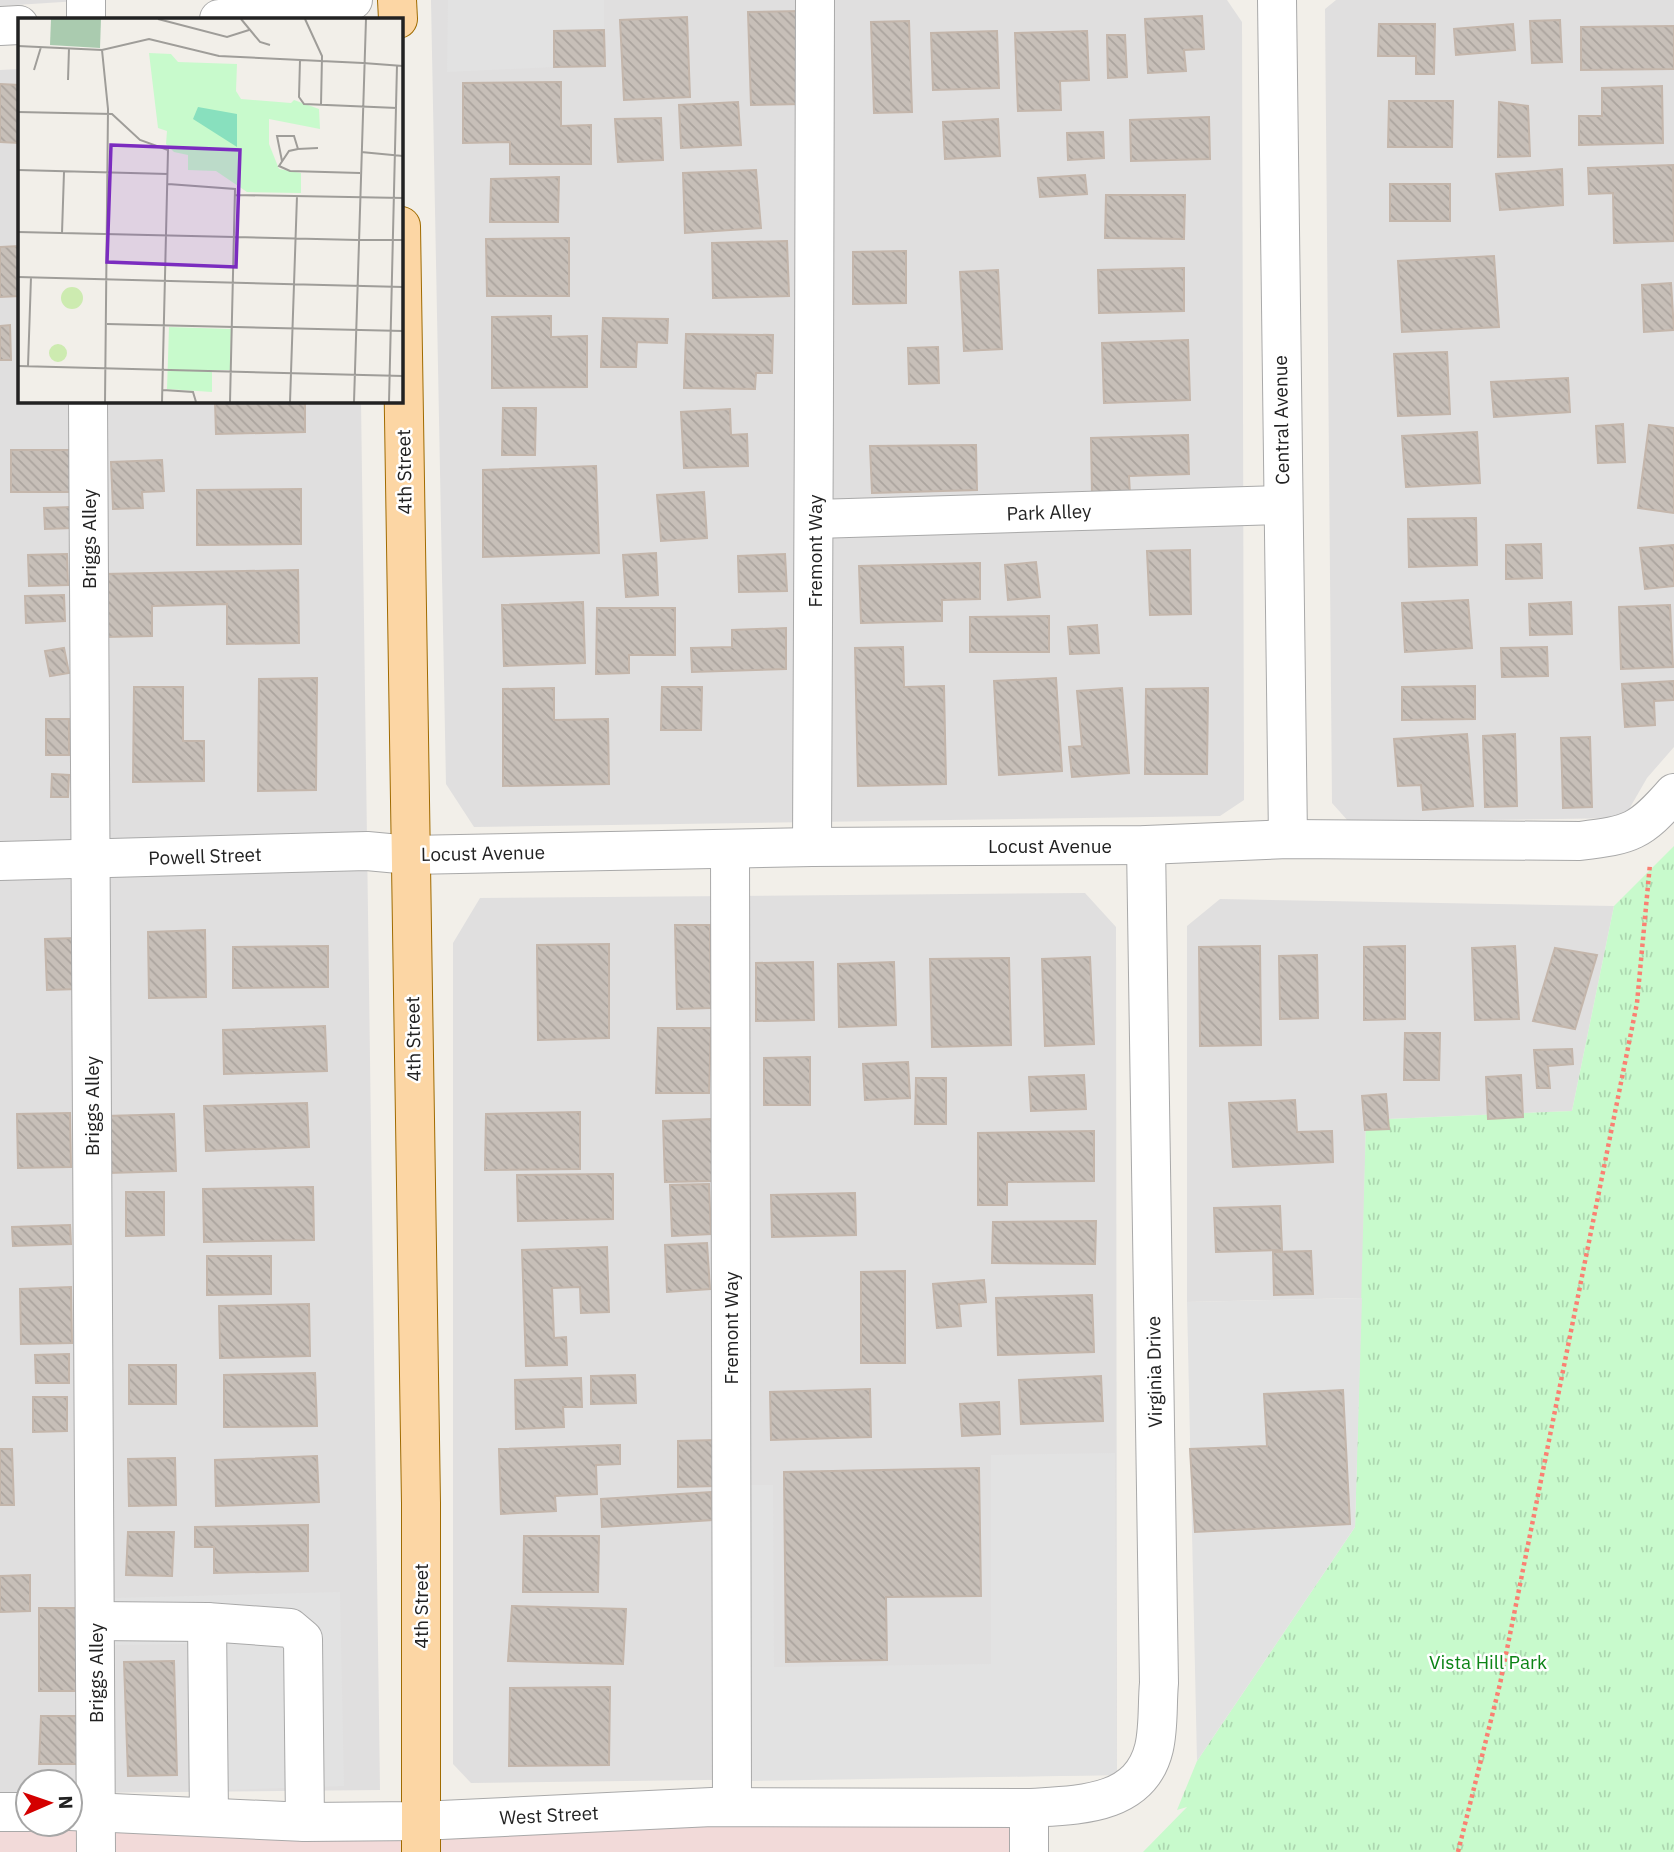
<svg xmlns="http://www.w3.org/2000/svg" width="1674" height="1852" font-family="'IBM Plex Sans',sans-serif">
<defs>
<pattern id="park-tufts" width="24" height="20" patternUnits="userSpaceOnUse" patternTransform="scale(1.75)"><rect width="24" height="20" fill="#c8facc"/><path d="M3 7l-1-3M5 7V3M7 7l1-3M15 17l-1-3M17 17v-4M19 17l1-3" fill="none" stroke="#acd6af"/></pattern>
<pattern id="building-back-hatch" width="6" height="6" patternUnits="userSpaceOnUse" patternTransform="scale(1.75)"><rect width="6" height="6" fill="#c7bfb8"/><path d="M-1 5l2 2M0 0l6 6M5-1l2 2" fill="none" stroke="#aba49e"/></pattern>
</defs>
<rect width="100%" height="100%" fill="#f2efe9"/>
<g fill="#e0dfdf">
<path d="M 0,0 L 94,0 L 0,6 Z"/>
<path d="M 431,0 L 1227,0 L 1242,22 L 1244,800 L 1220,816 L 474,827 L 446,784 Z"/>
<path d="M 1336,0 L 1674,0 L 1674,747 L 1647,778 L 1624,818 L 1349,822 L 1332,803 L 1325,9 Z"/>
<path d="M 19,69 L 19,401 L 361,401 L 380,1790 L 70,1793 L 70,1782 L 28,1782 L 28,1793 L 0,1793 L 0,70 Z"/>
<path d="M 1085,893 L 1116,927 L 1117,1775 L 471,1783 L 453,1764 L 453,943 L 480,898 Z"/>
<path d="M 1220,899 L 1614,906 L 1572,1111 L 1366,1120 L 1362,1298 L 1187,1302 L 1187,926 Z"/>
</g>
<path fill="#f2dad9" d="M 1029,1808 L 1030,1852 L 0,1852 L 0,1818 L 28,1824 L 70,1824 Z"/>
<path fill="url(#park-tufts)" d="M 1674,846 L 1674,1852 L 1143,1852 L 1187,1807 L 1177,1810 L 1197,1761 L 1355,1527 L 1366,1120 L 1572,1111 L 1614,906 Z"/>
<g fill="#e2e2e2">
<path d="M 448,0 L 604,0 L 604,30 L 554,31 L 554,67 L 447,72 Z"/>
<path d="M 1362,1298 L 1355,1527 L 1197,1761 L 1187,1302 Z"/>
<path d="M 1115,1453 L 1117,1775 L 751,1781 L 750,1485 L 773,1485 L 774,1667 L 991,1664 L 991,1455 Z"/>
<path d="M 340,1592 L 344,1786 L 195,1791 L 192,1644 L 115,1645 L 114,1598 Z"/>
</g>
<g fill="url(#building-back-hatch)" stroke="#c4b6ab" stroke-width="2">
<path d="M 801,11 L 803,104 L 751,105 L 748,12 Z"/>
<path d="M 1202,16 L 1204,49 L 1184,50 L 1186,71 L 1148,73 L 1145,19 Z"/>
<path d="M 687,17 L 690,97 L 624,100 L 620,20 Z"/>
<path d="M 1560,20 L 1562,62 L 1532,63 L 1530,21 Z"/>
<path d="M 909,21 L 912,112 L 874,113 L 871,22 Z"/>
<path d="M 1379,24 L 1435,24 L 1434,74 L 1416,74 L 1416,56 L 1378,56 Z"/>
<path d="M 1513,24 L 1515,50 L 1456,55 L 1454,29 Z"/>
<path d="M 1674,26 L 1674,69 L 1581,70 L 1581,27 Z"/>
<path d="M 604,30 L 605,66 L 554,67 L 554,31 Z"/>
<path d="M 997,31 L 999,88 L 933,90 L 931,33 Z"/>
<path d="M 1087,31 L 1089,80 L 1060,81 L 1061,110 L 1018,111 L 1015,33 Z"/>
<path d="M 1107,35 L 1125,35 L 1127,77 L 1108,78 Z"/>
<path d="M 561,82 L 561,126 L 591,125 L 591,164 L 510,164 L 510,142 L 463,143 L 463,83 Z"/>
<path d="M 0,84 L 19,85 L 19,143 L 0,142 Z"/>
<path d="M 1662,86 L 1663,143 L 1579,145 L 1579,116 L 1602,116 L 1602,88 Z"/>
<path d="M 1389,101 L 1453,101 L 1452,147 L 1388,147 Z"/>
<path d="M 738,102 L 741,145 L 681,148 L 679,105 Z"/>
<path d="M 1499,102 L 1528,106 L 1530,156 L 1498,157 Z"/>
<path d="M 1209,117 L 1210,159 L 1131,161 L 1130,120 Z"/>
<path d="M 661,118 L 663,160 L 618,162 L 615,119 Z"/>
<path d="M 998,119 L 1000,156 L 945,159 L 943,122 Z"/>
<path d="M 1103,132 L 1104,158 L 1068,160 L 1067,133 Z"/>
<path d="M 1673,165 L 1674,241 L 1614,243 L 1613,193 L 1589,194 L 1588,168 Z"/>
<path d="M 1562,169 L 1563,205 L 1500,210 L 1496,174 Z"/>
<path d="M 756,170 L 761,228 L 685,233 L 683,173 Z"/>
<path d="M 1085,175 L 1087,194 L 1040,197 L 1038,178 Z"/>
<path d="M 559,177 L 558,222 L 490,222 L 491,179 Z"/>
<rect x="1390" y="184" width="60" height="37"/>
<path d="M 1106,195 L 1185,195 L 1184,239 L 1105,238 Z"/>
<path d="M 569,238 L 569,296 L 487,296 L 486,239 Z"/>
<path d="M 787,241 L 789,296 L 713,298 L 712,243 Z"/>
<path d="M 19,246 L 19,296 L 0,297 L 0,247 Z"/>
<path d="M 906,251 L 906,303 L 853,304 L 853,252 Z"/>
<path d="M 1494,256 L 1499,327 L 1402,332 L 1398,261 Z"/>
<path d="M 1184,268 L 1184,311 L 1099,313 L 1098,270 Z"/>
<path d="M 998,270 L 1002,349 L 964,351 L 960,272 Z"/>
<path d="M 1671,283 L 1674,330 L 1644,332 L 1642,285 Z"/>
<path d="M 551,316 L 551,337 L 587,336 L 587,387 L 492,388 L 492,317 Z"/>
<path d="M 603,318 L 668,319 L 667,343 L 637,342 L 636,367 L 601,367 Z"/>
<path d="M 10,325 L 11,360 L 0,360 L 0,326 Z"/>
<path d="M 686,334 L 773,335 L 772,373 L 756,373 L 755,389 L 684,388 Z"/>
<path d="M 1188,340 L 1190,400 L 1104,403 L 1102,343 Z"/>
<path d="M 938,347 L 939,383 L 909,384 L 908,348 Z"/>
<path d="M 1447,352 L 1450,414 L 1398,416 L 1394,354 Z"/>
<path d="M 1568,378 L 1570,412 L 1494,417 L 1491,382 Z"/>
<path d="M 215,401 L 305,401 L 305,432 L 216,434 Z"/>
<path d="M 503,408 L 536,408 L 535,455 L 502,455 Z"/>
<path d="M 730,409 L 731,435 L 747,434 L 748,466 L 684,468 L 681,412 Z"/>
<path d="M 1623,424 L 1625,462 L 1598,463 L 1596,426 Z"/>
<path d="M 1649,425 L 1674,428 L 1674,513 L 1638,508 Z"/>
<path d="M 1477,432 L 1480,483 L 1406,487 L 1402,436 Z"/>
<path d="M 1188,435 L 1189,474 L 1129,476 L 1130,495 L 1092,496 L 1091,438 Z"/>
<path d="M 976,445 L 977,490 L 872,493 L 870,446 Z"/>
<rect x="11" y="450" width="59" height="42"/>
<path d="M 162,460 L 164,491 L 142,492 L 143,508 L 113,509 L 111,462 Z"/>
<path d="M 596,466 L 599,553 L 483,557 L 483,470 Z"/>
<path d="M 301,489 L 301,544 L 197,545 L 197,490 Z"/>
<path d="M 704,492 L 707,538 L 661,541 L 657,495 Z"/>
<path d="M 71,507 L 73,528 L 45,529 L 44,508 Z"/>
<path d="M 1476,518 L 1477,565 L 1409,567 L 1408,519 Z"/>
<path d="M 1541,544 L 1542,578 L 1506,579 L 1506,545 Z"/>
<path d="M 1674,545 L 1674,586 L 1645,589 L 1640,548 Z"/>
<path d="M 1190,550 L 1191,614 L 1150,615 L 1147,551 Z"/>
<path d="M 656,553 L 658,595 L 626,597 L 623,555 Z"/>
<path d="M 67,554 L 68,585 L 29,586 L 28,555 Z"/>
<path d="M 785,554 L 787,591 L 739,592 L 738,556 Z"/>
<path d="M 1036,562 L 1040,597 L 1008,600 L 1005,565 Z"/>
<path d="M 980,563 L 980,599 L 942,600 L 942,621 L 861,623 L 859,566 Z"/>
<path d="M 298,570 L 299,643 L 227,644 L 227,604 L 152,606 L 152,636 L 106,637 L 105,574 Z"/>
<path d="M 64,595 L 65,621 L 26,623 L 25,596 Z"/>
<path d="M 1468,600 L 1472,648 L 1405,652 L 1402,603 Z"/>
<path d="M 583,602 L 585,663 L 504,666 L 502,605 Z"/>
<path d="M 1571,602 L 1572,634 L 1530,635 L 1529,604 Z"/>
<path d="M 1670,605 L 1673,667 L 1621,669 L 1619,607 Z"/>
<path d="M 597,608 L 675,608 L 675,655 L 629,655 L 629,673 L 596,674 Z"/>
<path d="M 1049,616 L 1049,652 L 970,652 L 970,617 Z"/>
<path d="M 1097,625 L 1099,653 L 1070,654 L 1068,627 Z"/>
<path d="M 786,628 L 786,669 L 692,672 L 691,648 L 732,647 L 732,630 Z"/>
<path d="M 903,647 L 904,687 L 944,686 L 946,784 L 858,786 L 855,648 Z"/>
<path d="M 1547,647 L 1548,676 L 1502,677 L 1501,648 Z"/>
<path d="M 64,648 L 69,673 L 50,676 L 45,651 Z"/>
<path d="M 317,678 L 316,790 L 258,791 L 259,679 Z"/>
<path d="M 1056,678 L 1062,771 L 999,775 L 994,681 Z"/>
<path d="M 1674,681 L 1674,700 L 1654,701 L 1655,725 L 1625,727 L 1622,684 Z"/>
<path d="M 1475,686 L 1475,719 L 1402,720 L 1402,687 Z"/>
<path d="M 134,687 L 183,687 L 183,741 L 204,741 L 204,781 L 133,782 Z"/>
<path d="M 662,687 L 702,687 L 701,730 L 661,730 Z"/>
<path d="M 554,688 L 554,720 L 608,719 L 609,784 L 503,786 L 503,689 Z"/>
<path d="M 1122,688 L 1129,773 L 1072,777 L 1069,747 L 1082,746 L 1077,691 Z"/>
<path d="M 1208,688 L 1207,774 L 1145,774 L 1146,689 Z"/>
<rect x="46" y="719" width="23" height="36"/>
<path d="M 1467,734 L 1473,806 L 1423,810 L 1421,785 L 1398,786 L 1394,739 Z"/>
<path d="M 1515,734 L 1517,806 L 1485,807 L 1483,736 Z"/>
<path d="M 1590,737 L 1592,807 L 1563,808 L 1561,738 Z"/>
<path d="M 52,774 L 69,775 L 68,797 L 51,797 Z"/>
<path d="M 675,925 L 710,925 L 711,1008 L 677,1009 Z"/>
<path d="M 205,930 L 206,997 L 149,998 L 148,932 Z"/>
<path d="M 75,938 L 78,989 L 47,990 L 45,939 Z"/>
<path d="M 609,944 L 609,1038 L 538,1040 L 537,945 Z"/>
<path d="M 328,946 L 328,987 L 233,988 L 233,947 Z"/>
<path d="M 1260,946 L 1261,1045 L 1200,1046 L 1199,947 Z"/>
<path d="M 1405,946 L 1405,1019 L 1364,1020 L 1364,947 Z"/>
<path d="M 1515,946 L 1519,1019 L 1475,1020 L 1472,948 Z"/>
<path d="M 1555,948 L 1597,955 L 1575,1029 L 1533,1021 Z"/>
<path d="M 1317,955 L 1318,1018 L 1280,1019 L 1279,956 Z"/>
<path d="M 1090,957 L 1094,1044 L 1045,1046 L 1042,959 Z"/>
<path d="M 1009,958 L 1011,1045 L 932,1047 L 930,959 Z"/>
<path d="M 813,962 L 814,1020 L 756,1021 L 756,963 Z"/>
<path d="M 894,962 L 896,1025 L 839,1027 L 838,964 Z"/>
<path d="M 325,1026 L 327,1071 L 224,1074 L 223,1030 Z"/>
<path d="M 658,1028 L 711,1028 L 709,1093 L 656,1093 Z"/>
<path d="M 1405,1033 L 1440,1033 L 1439,1080 L 1404,1080 Z"/>
<path d="M 1572,1049 L 1573,1064 L 1548,1066 L 1550,1088 L 1537,1088 L 1534,1050 Z"/>
<path d="M 810,1057 L 810,1105 L 764,1105 L 764,1058 Z"/>
<path d="M 908,1062 L 910,1098 L 865,1100 L 863,1064 Z"/>
<path d="M 1084,1075 L 1086,1109 L 1031,1111 L 1029,1077 Z"/>
<path d="M 1521,1075 L 1523,1117 L 1488,1119 L 1486,1077 Z"/>
<path d="M 916,1078 L 946,1078 L 946,1124 L 915,1124 Z"/>
<path d="M 1386,1094 L 1389,1129 L 1365,1130 L 1362,1096 Z"/>
<path d="M 1295,1100 L 1297,1132 L 1332,1131 L 1333,1162 L 1233,1167 L 1229,1103 Z"/>
<path d="M 307,1103 L 309,1147 L 206,1151 L 204,1106 Z"/>
<path d="M 580,1112 L 580,1169 L 485,1170 L 486,1114 Z"/>
<path d="M 70,1113 L 71,1167 L 18,1168 L 17,1114 Z"/>
<path d="M 174,1114 L 176,1171 L 108,1173 L 106,1116 Z"/>
<path d="M 711,1119 L 713,1181 L 665,1182 L 663,1121 Z"/>
<path d="M 1094,1131 L 1094,1181 L 1007,1182 L 1007,1205 L 978,1205 L 978,1133 Z"/>
<path d="M 613,1174 L 613,1219 L 518,1221 L 517,1175 Z"/>
<path d="M 709,1184 L 711,1234 L 672,1236 L 670,1185 Z"/>
<path d="M 313,1187 L 314,1240 L 204,1242 L 203,1189 Z"/>
<path d="M 126,1192 L 164,1192 L 164,1235 L 126,1236 Z"/>
<path d="M 855,1193 L 856,1235 L 772,1237 L 771,1195 Z"/>
<path d="M 1280,1206 L 1282,1250 L 1216,1252 L 1214,1208 Z"/>
<path d="M 1096,1221 L 1095,1264 L 992,1263 L 993,1222 Z"/>
<path d="M 70,1225 L 71,1244 L 13,1246 L 12,1227 Z"/>
<path d="M 707,1243 L 710,1289 L 667,1292 L 665,1245 Z"/>
<path d="M 607,1247 L 609,1312 L 581,1313 L 580,1287 L 552,1288 L 554,1338 L 566,1337 L 567,1365 L 526,1366 L 522,1250 Z"/>
<path d="M 1311,1251 L 1313,1294 L 1274,1295 L 1273,1252 Z"/>
<path d="M 207,1256 L 271,1256 L 271,1294 L 207,1295 Z"/>
<path d="M 905,1271 L 905,1363 L 861,1363 L 861,1272 Z"/>
<path d="M 984,1280 L 986,1302 L 959,1304 L 961,1326 L 937,1328 L 933,1284 Z"/>
<path d="M 71,1287 L 72,1343 L 21,1344 L 20,1289 Z"/>
<path d="M 1092,1295 L 1094,1352 L 998,1355 L 996,1298 Z"/>
<path d="M 309,1304 L 310,1356 L 220,1358 L 219,1306 Z"/>
<path d="M 69,1354 L 69,1383 L 36,1383 L 35,1355 Z"/>
<rect x="129" y="1365" width="47" height="39"/>
<path d="M 315,1373 L 317,1426 L 224,1427 L 224,1375 Z"/>
<path d="M 635,1375 L 636,1403 L 591,1404 L 591,1376 Z"/>
<path d="M 1101,1376 L 1103,1421 L 1021,1424 L 1019,1380 Z"/>
<path d="M 581,1378 L 582,1407 L 563,1407 L 564,1427 L 516,1429 L 515,1380 Z"/>
<path d="M 870,1389 L 871,1437 L 771,1440 L 770,1392 Z"/>
<path d="M 1343,1390 L 1350,1524 L 1195,1532 L 1190,1449 L 1267,1446 L 1264,1394 Z"/>
<path d="M 33,1397 L 67,1397 L 67,1431 L 33,1432 Z"/>
<path d="M 999,1402 L 1000,1434 L 962,1436 L 960,1404 Z"/>
<path d="M 716,1440 L 716,1486 L 678,1487 L 678,1441 Z"/>
<path d="M 620,1445 L 620,1464 L 596,1465 L 597,1494 L 555,1496 L 556,1511 L 501,1514 L 499,1449 Z"/>
<path d="M 0,1449 L 12,1449 L 14,1505 L 0,1505 Z"/>
<path d="M 317,1456 L 319,1502 L 216,1506 L 215,1460 Z"/>
<path d="M 175,1458 L 176,1505 L 129,1506 L 128,1459 Z"/>
<path d="M 979,1468 L 981,1596 L 886,1597 L 887,1660 L 786,1662 L 784,1472 Z"/>
<path d="M 711,1492 L 713,1520 L 602,1527 L 601,1499 Z"/>
<path d="M 308,1525 L 308,1571 L 214,1573 L 214,1547 L 195,1547 L 195,1527 Z"/>
<path d="M 128,1532 L 174,1532 L 172,1576 L 126,1575 Z"/>
<path d="M 524,1536 L 599,1536 L 598,1592 L 523,1592 Z"/>
<path d="M 30,1575 L 30,1611 L 0,1612 L 0,1576 Z"/>
<path d="M 512,1606 L 626,1609 L 623,1664 L 508,1661 Z"/>
<rect x="39" y="1608" width="37" height="83"/>
<path d="M 174,1661 L 177,1775 L 128,1776 L 124,1662 Z"/>
<path d="M 610,1687 L 609,1765 L 509,1766 L 510,1688 Z"/>
<path d="M 41,1716 L 80,1716 L 80,1764 L 39,1764 Z"/>
</g>
<g fill="none" stroke-linecap="round" stroke-linejoin="round">
<g stroke="#a9a9a9" stroke-width="40">
<g id="minor">
<path d="M 86,0 L 86,19"/>
<path d="M 1277,0 L 1288,839"/>
<path d="M 219,19 C 266,18 310,18 353,0"/>
<path d="M 0,26 L 19,25"/>
<path d="M 88,401 L 96,1852"/>
<path d="M 815,519 L 1282,505"/>
<path d="M 812,847 C 815,565 813,282 815,0"/>
<path d="M 730,849 L 732,1807"/>
<path d="M 0,861 L 367,851 L 410,855 L 812,847 L 1146,845 L 1288,839 L 1580,841 C 1631,835 1640,832 1674,793"/>
<path d="M 95,1621 L 207,1622 L 290,1628 L 303,1639 L 305,1822"/>
<path d="M 207,1622 L 209,1817"/>
<path d="M 1029,1808 L 1029,1852"/>
<path d="M 70,1811 L 305,1822 L 420,1821 L 712,1807 L 1029,1808 C 1078,1805 1140,1806 1154,1748 C 1159,1727 1157,1704 1159,1683 L 1146,845"/>
<path d="M 0,1812 L 28,1812"/>
</g>
</g>
<g stroke="#a06b00" stroke-width="40">
<g id="major">
<path d="M 397,0 L 398,19"/>
<path d="M 401,226 L 421,1503 L 421,1852"/>
</g>
</g>
<path stroke="#fa8072" stroke-width="4.5" stroke-dasharray="3.5 3.5" stroke-linecap="butt" d="M 1458,1852 L 1500,1684 L 1637,1003 L 1650,864"/>
<use href="#minor" stroke="#fff" stroke-width="38"/>
<use href="#major" stroke="#fcd6a4" stroke-width="38"/>
</g>
<g text-anchor="middle" dominant-baseline="central" stroke-width="5" stroke-linejoin="round" paint-order="stroke">
<g font-size="19" fill="#222" stroke="#fff">
<text transform="translate(1281 420) rotate(-91)">Central Avenue</text>
<text transform="translate(404 472) rotate(-91)">4th Street</text>
<text transform="translate(1049 512) rotate(-2)">Park Alley</text>
<text transform="translate(89 539) rotate(-90)">Briggs Alley</text>
<text transform="translate(815 551) rotate(-90)">Fremont Way</text>
<text x="1050" y="846">Locust Avenue</text>
<text transform="translate(483 853) rotate(-1)">Locust Avenue</text>
<text transform="translate(205 856) rotate(-2)">Powell Street</text>
<text transform="translate(413 1039) rotate(-91)">4th Street</text>
<text transform="translate(92 1106) rotate(-90)">Briggs Alley</text>
<text transform="translate(731 1328) rotate(-90)">Fremont Way</text>
<text transform="translate(1154 1372) rotate(-91)">Virginia Drive</text>
<text transform="translate(421 1606) rotate(-90)">4th Street</text>
<text transform="translate(96 1673) rotate(-90)">Briggs Alley</text>
<text transform="translate(549 1815) rotate(-3)">West Street</text>
</g>
<g font-size="19" fill="#0c8416" stroke="#fff">
<text x="1488" y="1662">Vista Hill Park</text>
</g>
</g>
<g transform="translate(18 18)">
<rect width="385" height="385" fill="#f2efe9"/>
<path d="M43 280a11 11 0 1 1 22 0a11 11 0 1 1-22 0ZM31 335a9 9 0 1 1 18 0a9 9 0 1 1-18 0Z" fill="#cdebb0"/>
<path d="M 33,1 L 83,1 L 82,30 L 32,27 Z" fill="#aacbaf"/>
<path d="M 131,35 L 153,36 L 160,44 L 219,46 L 218,73 L 223,81 L 273,85 L 276,82 L 301,91 L 302,111 L 251,101 L 251,126 L 261,151 L 283,155 L 283,175 L 229,174 L 198,153 L 170,152 L 170,137 L 156,134 L 148,126 L 149,113 L 140,110 ZM 151,309 L 213,311 L 212,352 L 194,352 L 194,374 L 149,371 Z" fill="#c8facc"/>
<path d="M 180,89 L 219,96 L 219,129 L 175,101 Z" fill="#88e0be"/>
<path fill="none" stroke="#9f9d99" stroke-width="2" d="M 140,1 L 209,19 L 231,12M 223,1 L 242,24 L 252,27M 287,1 L 304,38 L 303,87M 0,28 L 84,32 L 131,21 L 201,38 L 345,45 L 303,43M 84,32 L 90,91 L 87,384M 282,42 L 281,79 L 286,86 L 379,90M 345,45 L 385,48M 16,52 L 23,29M 50,62 L 51,30M 0,94 L 94,96 L 122,122 L 150,132 L 144,384M 280,131 L 271,133 L 261,148 L 272,153 L 342,155M 343,134 L 385,138M 264,143 L 259,118 L 276,118 L 280,131 L 300,130M 0,152 L 150,156M 150,166 L 217,171 L 212,384M 217,177 L 385,180M 0,214 L 340,222M 44,215 L 46,154M 342,222 L 385,222M 0,259 L 385,269M 89,306 L 385,313M 0,348 L 385,358M 10,348 L 13,259M 145,372 L 175,374 L 178,384M 272,384 L 279,178M 336,384 L 348,1M 371,384 L 379,47"/>
<path fill="#7b2cbf" fill-opacity="0.15" stroke="#7b2cbf" stroke-width="3.5" d="M 93,127 L 222,132 L 218,249 L 89,244 Z"/>
<rect width="385" height="385" fill="none" stroke="#222" stroke-width="3.5"/>
</g>
<g transform="translate(49 1803) rotate(88)"><circle r="33" fill="#ffffff" stroke="#a7a7a7" stroke-width="2"/>
<path d="M0-5L12 26L0 18L-12 26Z" fill="#d40000"/>
<text y="-10" font-size="19" font-weight="bold" text-anchor="middle" fill="#222222">N</text>
</g>
</svg>
